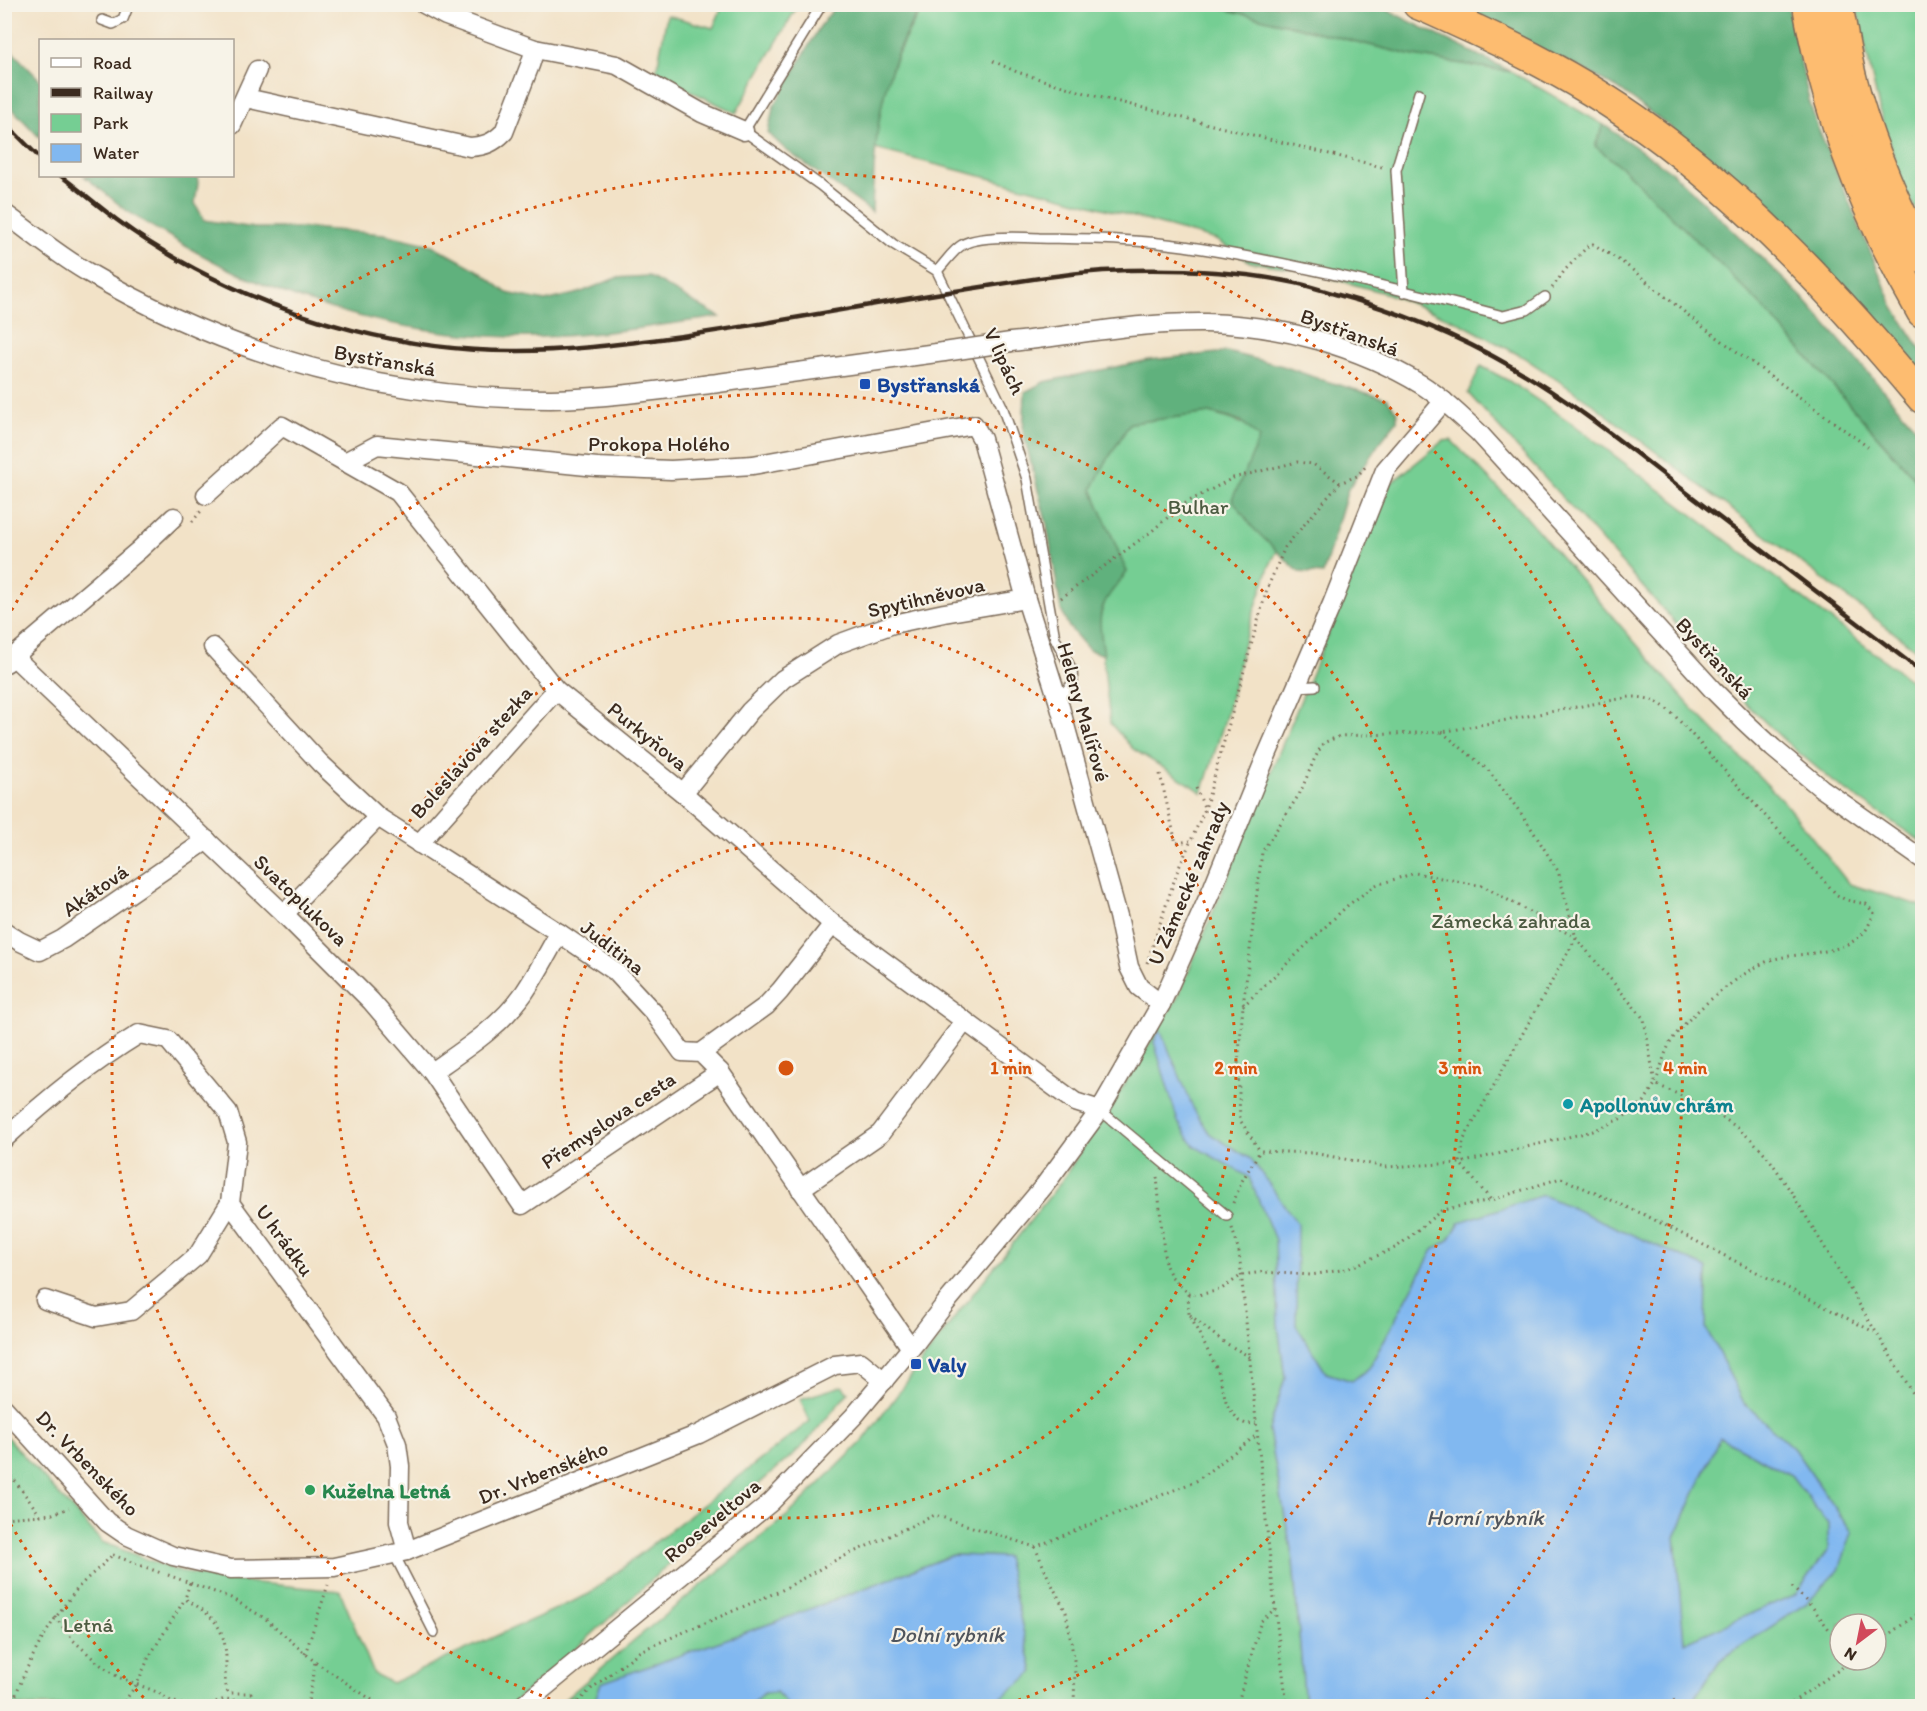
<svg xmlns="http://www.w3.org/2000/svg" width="1927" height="1711" font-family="Itim,sans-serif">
<rect width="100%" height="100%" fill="#f7f3e8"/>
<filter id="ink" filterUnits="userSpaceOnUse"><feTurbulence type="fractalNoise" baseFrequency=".0167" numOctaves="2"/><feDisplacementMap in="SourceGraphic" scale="12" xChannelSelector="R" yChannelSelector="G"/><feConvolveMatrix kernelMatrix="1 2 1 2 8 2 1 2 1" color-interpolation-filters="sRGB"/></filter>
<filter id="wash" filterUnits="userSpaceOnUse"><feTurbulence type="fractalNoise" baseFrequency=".008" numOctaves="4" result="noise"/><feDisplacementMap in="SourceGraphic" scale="24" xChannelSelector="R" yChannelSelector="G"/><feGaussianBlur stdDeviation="1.35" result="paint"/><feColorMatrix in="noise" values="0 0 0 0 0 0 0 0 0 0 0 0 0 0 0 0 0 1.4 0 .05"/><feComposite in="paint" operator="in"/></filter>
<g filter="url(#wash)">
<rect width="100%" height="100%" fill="#f2e2c7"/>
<g fill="#75ce93" stroke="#587c58" stroke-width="1.5" fill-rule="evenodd">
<path d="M 723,5 L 798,5 L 736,113 L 656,74 L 667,15 L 713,28 Z"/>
<path d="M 925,5 L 1208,5 L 1414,56 L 1512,72 L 1604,125 L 1595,146 L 1625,170 L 1761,305 L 1913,476 L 1922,493 L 1922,654 L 1590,402 L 1523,357 L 1458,322 L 1388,294 L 1299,269 L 1250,262 L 1216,240 L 1059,196 L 875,149 C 881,92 893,52 925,5 Z"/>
<path d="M 1856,5 L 1922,5 L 1922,220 L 1903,187 L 1879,108 Z"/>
<path d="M 1481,366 L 1509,381 L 1573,424 L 1922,689 L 1922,842 L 1835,783 L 1786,742 L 1738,696 L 1670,617 L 1468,393 Z"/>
<path d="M 1210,413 L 1294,440 L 1280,545 L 1269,567 L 1245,639 L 1226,716 L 1202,793 L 1196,788 L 1133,749 L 1110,723 L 1099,620 L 1106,598 L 1127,572 L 1092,489 L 1103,467 L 1130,423 Z"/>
<path d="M 1451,440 L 1521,511 L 1691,707 L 1784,802 L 1849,884 L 1922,906 L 1922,1706 L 1689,1706 L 1720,1660 L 1807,1603 L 1852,1532 L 1794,1449 L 1744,1403 L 1706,1328 L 1707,1268 L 1460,1223 L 1449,1240 L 1433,1250 L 1369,1368 L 1352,1381 L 1326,1373 L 1296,1325 L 1278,1324 L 1285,1378 L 1269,1430 L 1293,1560 L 1305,1706 L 990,1706 L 1033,1672 L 1006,1557 L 953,1555 L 778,1621 L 601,1683 L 593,1706 L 557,1706 L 633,1641 L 789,1514 L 863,1441 L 958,1313 L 1060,1183 L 1111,1106 L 1178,997 L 1390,484 L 1443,441 ZM 1840,1624 L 1876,1624 L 1876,1660 L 1840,1660 Z"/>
<path d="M 842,1386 L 848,1393 L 803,1446 L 708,1528 L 577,1648 L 509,1706 L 5,1706 L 4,1434 L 102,1542 L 180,1572 L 237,1581 L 340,1591 L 374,1674 L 392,1683 L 589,1594 L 810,1421 L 800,1399 Z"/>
<path d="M 1720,1437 L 1791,1475 L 1828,1524 L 1828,1550 L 1796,1594 L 1684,1643 L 1675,1537 Z"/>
<path d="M 776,1692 L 785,1701 L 787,1706 L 754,1706 L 753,1703 L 764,1693 Z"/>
</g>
<g fill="#60b17d" stroke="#4e6e4e" stroke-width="1.5">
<path d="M 837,4 L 924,5 C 915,15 909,28 903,40 C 877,95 874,153 872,212 L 786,150 L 768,133 L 773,108 L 819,28 Z"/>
<path d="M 1208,5 L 1372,5 L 1383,8 L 1512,72 L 1414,56 Z"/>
<path d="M 1439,5 L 1788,5 L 1809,100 L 1817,126 L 1894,308 L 1922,351 L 1922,385 L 1670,127 L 1617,88 L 1579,67 Z"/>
<path d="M 4,43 L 40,80 L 40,138 L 5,101 Z"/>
<path d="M 1604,125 L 1672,172 L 1802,297 L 1916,428 L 1922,437 L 1922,493 L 1913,476 L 1761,305 L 1625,170 L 1595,146 Z"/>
<path d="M 84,176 L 197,176 L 198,183 L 195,203 L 204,220 L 254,228 L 308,228 L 384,234 L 432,245 L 479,271 L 507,293 L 545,301 L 579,293 L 616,278 L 648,276 L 720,317 C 651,326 582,339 512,337 C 391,334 272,300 169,236 C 154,228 140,220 126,210 C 112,199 98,187 84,176 Z"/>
<path d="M 1227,352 L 1283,366 L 1319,379 L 1387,399 L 1397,412 L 1397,421 L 1378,445 L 1348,489 L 1323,574 L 1299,572 L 1252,527 L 1232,499 L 1246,470 L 1259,438 L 1241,421 L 1210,413 L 1130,423 L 1103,467 L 1092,489 L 1127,572 C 1097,609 1097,609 1104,655 L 1089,650 L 1069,627 L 1061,610 L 1047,525 L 1023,432 L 1025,392 L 1044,382 L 1149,360 Z"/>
</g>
<g fill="#81b8f0" stroke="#5e7187" stroke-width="1.5" fill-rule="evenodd">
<path d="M 1160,1029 L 1194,1110 L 1210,1134 L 1251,1159 L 1297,1223 L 1296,1325 L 1326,1373 L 1352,1381 L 1369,1368 L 1433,1250 L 1449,1240 L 1460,1222 L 1543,1195 L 1707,1268 L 1706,1328 L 1744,1403 L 1794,1449 L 1852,1532 L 1839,1570 L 1807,1603 L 1720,1660 L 1689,1706 L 1305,1706 L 1293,1560 L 1269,1430 L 1285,1378 L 1278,1324 L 1275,1240 L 1249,1177 L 1194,1146 L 1178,1122 L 1154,1042 ZM 1720,1437 L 1791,1475 L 1828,1524 L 1828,1550 L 1796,1594 L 1684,1643 L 1675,1537 Z"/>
<path d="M 953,1555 L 1006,1557 L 1033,1673 L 990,1706 L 787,1706 L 785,1701 L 776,1692 L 764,1693 L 753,1703 L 754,1706 L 593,1706 L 601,1683 L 778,1621 Z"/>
</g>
</g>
<g filter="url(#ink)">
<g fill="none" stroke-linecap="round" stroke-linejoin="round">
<g stroke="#7b6a59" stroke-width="12">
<g id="service">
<path d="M 822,4 L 744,131 L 820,185 L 893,244 L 937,271 L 1002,406 L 1027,479 L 1055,638 L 1072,670 L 1073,683 L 1058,700"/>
<path d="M 102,20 L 113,24 L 123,19 L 129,4"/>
<path d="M 937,271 C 945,263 953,250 962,245 C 978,235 1020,237 1039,238 C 1087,239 1136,239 1184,246 C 1291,262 1398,289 1503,316 L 1527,310 L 1545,297"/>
<path d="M 1404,292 L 1396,170 L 1419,93"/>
<path d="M 1296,687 L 1315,686"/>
<path d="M 1100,1110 L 1227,1216"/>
<path d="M 394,1554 L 434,1632"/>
</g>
</g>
<g stroke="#7b6a59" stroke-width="21">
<g id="minor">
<path d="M 424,4 L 446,16 L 535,49 L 617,65 L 702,113 L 744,131"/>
<path d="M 246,98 L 470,147 C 485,146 493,143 504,132 L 530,65 L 535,49"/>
<path d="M 232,125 L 257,70"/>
<path d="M 4,213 C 32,233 59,256 89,273 C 232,357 385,399 551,399 C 606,398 663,390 718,383 C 793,373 868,363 944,352"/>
<path d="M 1011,342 C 1075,335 1141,322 1206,323 C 1281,325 1358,346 1422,385 C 1443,398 1460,416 1478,432 L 1713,690 L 1744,721 L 1773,748 L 1821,788 L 1922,859"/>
<path d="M 345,462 L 377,445 L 597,467 L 671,470 L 753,465 L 974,425 L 982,439 L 1026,599 L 1058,700 L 1118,916 L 1129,967 L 1139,987 L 1161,1004"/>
<path d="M 206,495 L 282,426 L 398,492 L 556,690 L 683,793 L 833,924 L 1075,1102 L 1100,1110"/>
<path d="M 213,647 L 320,763 L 378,817 L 559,933 L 615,971 L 654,1013 L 682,1052 L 701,1053 L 720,1072 L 911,1348"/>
<path d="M 14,657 L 284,914 L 371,1001 L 432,1072 L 522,1205 L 720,1072"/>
<path d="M 6,663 L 139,550 L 174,517"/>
<path d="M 683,793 L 750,711 L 783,679 L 838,644 L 893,624 L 944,613 L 1026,599"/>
<path d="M 419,844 L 556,690"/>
<path d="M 284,914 L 378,817"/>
<path d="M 4,931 L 19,941 L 40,951 L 63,939 L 207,840"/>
<path d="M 701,1053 L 766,1006 L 780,991 L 833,924"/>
<path d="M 432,1072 C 465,1049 500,1027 524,993 C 537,974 548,953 559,933"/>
<path d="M 4,1139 C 46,1100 90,1064 139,1034 L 168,1040 L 228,1112 L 237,1142 L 230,1203 L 386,1416 L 397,1444 L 400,1466 L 399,1522 L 407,1551"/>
<path d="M 800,1189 L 880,1134 L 965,1021"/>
<path d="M 45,1300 L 96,1317 L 131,1311 L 198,1255 L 230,1203"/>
<path d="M 4,1408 L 107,1522 L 126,1535 L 173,1556 L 231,1569 L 334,1567 L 407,1551 L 699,1434 L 835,1365 L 861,1362 L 884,1381"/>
<path d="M 522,1706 L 771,1502 L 854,1416 L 916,1342 L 945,1304 L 1044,1186 L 1100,1110 L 1161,1004 L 1213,887 L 1263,764 L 1332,604 L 1385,470 L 1444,401"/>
</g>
</g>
<g stroke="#7b6a59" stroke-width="33">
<g id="trunk">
<path d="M 1418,4 C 1438,12 1457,22 1476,30 C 1537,58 1596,90 1650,130 C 1753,205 1841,301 1922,398"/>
<path d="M 1808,4 C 1810,20 1814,35 1817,49 C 1838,144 1874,229 1922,312"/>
<path d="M 1837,4 C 1842,29 1845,53 1851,77 C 1866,138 1894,202 1922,258"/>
</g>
</g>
<g stroke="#7b6a59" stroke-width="3" stroke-dasharray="1.5 4.5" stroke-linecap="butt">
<path d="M 993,61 L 1017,72 L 1095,96 L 1382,167"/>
<path d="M 1552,288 L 1565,270 L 1588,246 L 1593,244 L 1625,264 L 1699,324 L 1868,447"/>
<path d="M 192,522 L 201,511"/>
<path d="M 1061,598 L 1152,531 L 1182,505 L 1233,478 L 1297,462 L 1313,464 L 1340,483"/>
<path d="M 1442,732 L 1488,770 L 1526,820 L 1558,871 L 1576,938 L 1464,1139 L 1460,1163 L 1491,1200"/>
<path d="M 1160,774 L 1176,843 L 1190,841"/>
<path d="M 1196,788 L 1204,807"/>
<path d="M 1147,963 L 1177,872 L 1205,809 L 1267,589 L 1285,547 L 1340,483 L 1357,476 L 1366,466"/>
<path d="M 1243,1006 L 1348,905 L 1376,885 L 1415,873 L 1483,886 L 1576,938 L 1644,1019 L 1655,1084 C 1660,1072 1663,1057 1669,1045 C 1681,1020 1744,969 1771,960 C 1801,951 1844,957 1866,930 C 1869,925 1872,918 1874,913 L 1866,904 L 1846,900 L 1837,895 L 1676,717 C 1660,702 1652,697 1630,697 L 1442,732 L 1340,736 L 1323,743 L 1314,760 L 1300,793 L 1262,852 L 1243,1006 L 1238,1065 L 1240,1120 L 1260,1151"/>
<path d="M 1157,1177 L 1165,1264 L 1171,1276 L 1188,1293 L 1189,1314 L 1218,1371 L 1227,1405 L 1239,1421 L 1246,1424 L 1256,1423"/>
<path d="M 1233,1203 L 1242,1181 L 1260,1151 L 1313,1153 L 1386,1167 L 1460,1163 L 1593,1131 L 1622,1118 L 1644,1102 L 1655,1084 C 1698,1103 1734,1118 1766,1155 C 1775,1166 1782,1179 1790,1190 L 1922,1408"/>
<path d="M 1232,1228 L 1239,1252 L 1275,1609 L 1287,1706"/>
<path d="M 1188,1293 L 1198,1295 L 1220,1290 L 1242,1275 L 1263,1272 L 1311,1275 L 1347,1269 L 1397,1247 L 1442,1210 L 1491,1200 L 1561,1178 L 1645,1215 L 1874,1332"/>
<path d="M 1190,1315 L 1222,1341 L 1250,1357"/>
<path d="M 1915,1394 L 1922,1396"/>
<path d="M 4,1466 L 40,1515"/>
<path d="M 4,1518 L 52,1514 L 69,1508"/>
<path d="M 1035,1547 L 1049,1579 L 1066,1612 L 1075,1666 L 1074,1706"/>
<path d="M 113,1555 L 161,1573"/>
<path d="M 168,1575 L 231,1598 L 266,1619 L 315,1662 L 381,1706"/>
<path d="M 1792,1587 L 1813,1608 L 1840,1644"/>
<path d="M 55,1617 L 73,1640 L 98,1663 L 118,1677 L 157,1692 L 171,1701 L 188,1706 L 209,1704 L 225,1699 L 248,1702 L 251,1693 L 228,1693 C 223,1679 226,1674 226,1660 C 226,1627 212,1614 185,1599 L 191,1579"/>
<path d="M 1876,1643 L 1922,1611"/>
<path d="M 305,1654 L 328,1585"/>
<path d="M 1673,1701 L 1682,1706"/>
<path d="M 12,1706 C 26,1663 49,1623 78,1588 C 88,1576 102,1567 112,1555"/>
<path d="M 121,1706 L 137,1684 L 149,1657 L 185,1599"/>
<path d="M 308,1706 L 315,1662"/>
<path d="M 574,1706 L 591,1689 L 640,1651 L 782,1590 L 834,1561 L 935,1515 L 1035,1547 L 1196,1481 L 1257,1435"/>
<path d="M 1234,1706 L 1239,1699 L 1261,1621 L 1275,1609"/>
<path d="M 1787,1706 L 1853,1660"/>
</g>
<use href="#service" stroke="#fff" stroke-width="9"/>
<use href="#minor" stroke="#fff" stroke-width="18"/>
<use href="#trunk" stroke="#fdbc70" stroke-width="30"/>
<g stroke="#3b2a1e" stroke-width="4.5">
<path d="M 4,122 L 40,158"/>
<path d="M 61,176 C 80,190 98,206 117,220 C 141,238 169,255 195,269 C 293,321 407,352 518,351 C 566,351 612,345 660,339 C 761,326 861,305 962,290 C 1009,283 1056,274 1103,271 C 1167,268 1233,270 1296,283 C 1309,286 1322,290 1335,294 C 1398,311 1457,335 1514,368 C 1578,405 1636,454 1695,499 C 1771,557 1847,614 1922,672"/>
</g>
<g stroke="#7b6a59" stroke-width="21" stroke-linecap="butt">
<path id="minor-bridge" d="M 944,352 L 1011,342"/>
</g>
<use href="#minor-bridge" stroke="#fff" stroke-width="18"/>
</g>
</g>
<g fill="none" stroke="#d7540e" stroke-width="3" stroke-dasharray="3 6">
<circle cx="786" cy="1068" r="225"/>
<circle cx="786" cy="1068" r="450"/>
<path d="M567 1705A674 674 0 1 1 1005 1705"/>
<path d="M150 1704A899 899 0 0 1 7 1518M7 618A899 899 0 1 1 1422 1704"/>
</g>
<g fill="#1a4fb4" stroke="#f7f3e8" stroke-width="2">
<rect x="859" y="378" width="12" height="12" rx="3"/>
<rect x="910" y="1358" width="12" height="12" rx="3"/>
</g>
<circle fill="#0f9aa8" stroke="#f7f3e8" stroke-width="2" cx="1568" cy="1104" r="6"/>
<circle fill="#2e9e5b" stroke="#f7f3e8" stroke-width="2" cx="310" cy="1490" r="6"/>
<g text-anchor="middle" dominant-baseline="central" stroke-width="4.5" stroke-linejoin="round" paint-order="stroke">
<g font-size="21" fill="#3b2a1e" stroke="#f7f3e8">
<text transform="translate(1350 332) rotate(20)">Bystřanská</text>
<text transform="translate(385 360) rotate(10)">Bystřanská</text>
<text transform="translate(1005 361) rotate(65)">V lipách</text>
<text x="659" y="443">Prokopa Holého</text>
<text transform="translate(926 597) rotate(-13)">Spytihněvova</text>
<text transform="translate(1715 658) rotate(47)">Bystřanská</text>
<text transform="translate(1084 712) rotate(74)">Heleny Malířové</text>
<text transform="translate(648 736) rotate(39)">Purkyňova</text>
<text transform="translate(471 752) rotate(-48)">Boleslavova stezka</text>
<text transform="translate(1188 883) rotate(-67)">U Zámecké zahrady</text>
<text transform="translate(95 890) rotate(-35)">Akátová</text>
<text transform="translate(301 900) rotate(44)">Svatoplukova</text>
<text transform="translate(613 947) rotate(38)">Juditina</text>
<text transform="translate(608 1120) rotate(-34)">Přemyslova cesta</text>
<text transform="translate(285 1240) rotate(54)">U hrádku</text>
<text transform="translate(88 1463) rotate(46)">Dr. Vrbenského</text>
<text transform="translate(543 1472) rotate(-22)">Dr. Vrbenského</text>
<text transform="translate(712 1520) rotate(-40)">Rooseveltova</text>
</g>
<g font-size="21" font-weight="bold" fill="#164399" stroke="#f7f3e8" text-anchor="start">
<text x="877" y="384">Bystřanská</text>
<text x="928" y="1364">Valy</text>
</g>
<g font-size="21" fill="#4c5b41" stroke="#f7f3e8">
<text x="1198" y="506">Bulhar</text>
<text x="1511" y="920">Zámecká zahrada</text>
<text x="88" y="1624">Letná</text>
</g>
<g font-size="21" font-weight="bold" fill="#0d838f" stroke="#f7f3e8" text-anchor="start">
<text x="1580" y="1104">Apollonův chrám</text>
</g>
<g font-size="21" font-weight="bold" fill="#27864d" stroke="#f7f3e8" text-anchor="start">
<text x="322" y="1490">Kuželna Letná</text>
</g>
<g font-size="22" font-style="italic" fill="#50555d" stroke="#f7f3e8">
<text x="1485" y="1517">Horní rybník</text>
<text x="947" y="1634">Dolní rybník</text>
</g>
</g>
<circle cx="786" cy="1068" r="9" fill="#d7540e" stroke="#f7f3e8" stroke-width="3"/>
<g font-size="18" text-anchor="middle" font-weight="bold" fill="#d7540e" stroke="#f7f3e8" stroke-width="4.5" stroke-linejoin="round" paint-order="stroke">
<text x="1011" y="1074">1 min</text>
<text x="1236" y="1074">2 min</text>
<text x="1460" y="1074">3 min</text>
<text x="1685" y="1074">4 min</text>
</g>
<rect width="1927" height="1711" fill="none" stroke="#f7f3e8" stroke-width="24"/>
<rect x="39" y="39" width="195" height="138" fill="#f7f3e8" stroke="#aca397" stroke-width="1.5"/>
<rect x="51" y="58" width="30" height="9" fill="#ffffff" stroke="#aca397" stroke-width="1.5"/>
<text x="93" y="69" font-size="18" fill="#3b2a1e">Road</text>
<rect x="51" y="88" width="30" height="9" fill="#3b2a1e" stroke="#aca397" stroke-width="1.5"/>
<text x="93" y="99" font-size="18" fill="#3b2a1e">Railway</text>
<rect x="51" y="114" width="30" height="18" fill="#75ce93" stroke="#aca397" stroke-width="1.5"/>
<text x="93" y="129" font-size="18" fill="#3b2a1e">Park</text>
<rect x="51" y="144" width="30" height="18" fill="#81b8f0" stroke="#aca397" stroke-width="1.5"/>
<text x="93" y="159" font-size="18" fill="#3b2a1e">Water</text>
<g transform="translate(1858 1642) rotate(212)"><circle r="28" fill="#f7f3e8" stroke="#aca397" stroke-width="1.5"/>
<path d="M0-4.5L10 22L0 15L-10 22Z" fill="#d1495b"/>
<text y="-9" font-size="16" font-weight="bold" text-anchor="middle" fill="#3b2a1e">N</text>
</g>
</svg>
